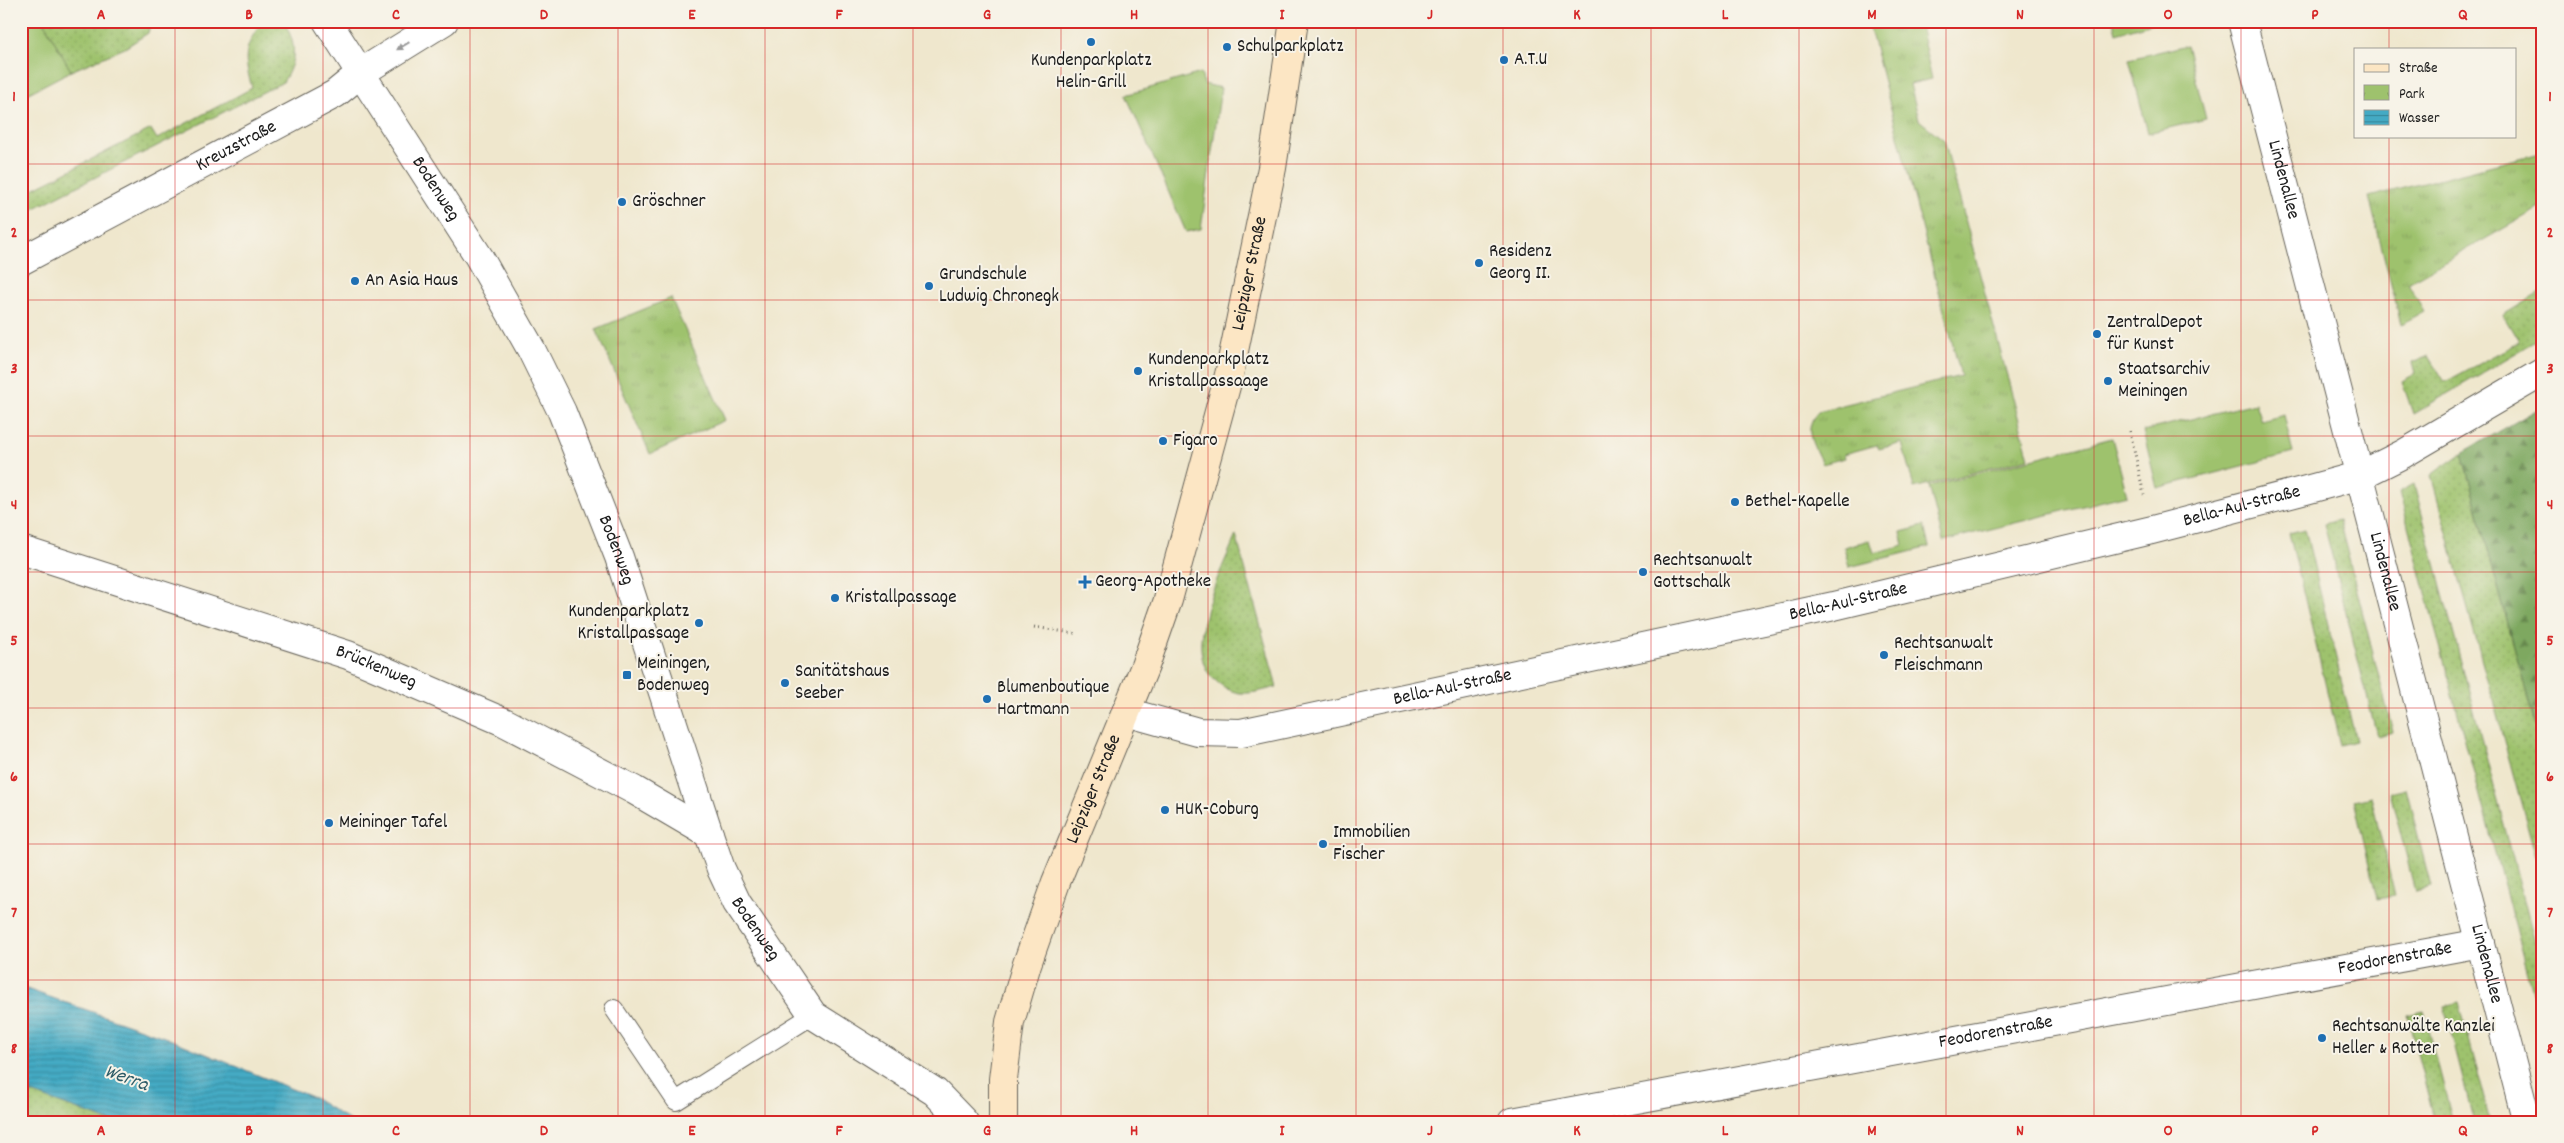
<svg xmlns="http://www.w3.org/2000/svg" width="2564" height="1143" font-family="Dekko,sans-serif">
<defs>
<pattern id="grass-dots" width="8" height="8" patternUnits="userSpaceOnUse" patternTransform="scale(1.25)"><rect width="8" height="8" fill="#9ec26d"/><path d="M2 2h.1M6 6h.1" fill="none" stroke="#88a65e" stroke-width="1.8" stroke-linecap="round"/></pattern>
<pattern id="forest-firs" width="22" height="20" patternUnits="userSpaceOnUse" patternTransform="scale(1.25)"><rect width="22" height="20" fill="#7ea860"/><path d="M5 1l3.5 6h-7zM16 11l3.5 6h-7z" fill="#66884e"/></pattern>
<pattern id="park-tufts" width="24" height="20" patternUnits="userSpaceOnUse" patternTransform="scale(1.25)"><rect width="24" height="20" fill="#9ec26d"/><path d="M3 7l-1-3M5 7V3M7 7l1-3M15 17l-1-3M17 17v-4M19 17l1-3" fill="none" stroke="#88a65e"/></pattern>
<pattern id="water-rules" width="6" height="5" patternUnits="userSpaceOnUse" patternTransform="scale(1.25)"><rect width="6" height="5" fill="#44aac4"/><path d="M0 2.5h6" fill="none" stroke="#388a9e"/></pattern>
</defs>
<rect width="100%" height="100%" fill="#f7f3e8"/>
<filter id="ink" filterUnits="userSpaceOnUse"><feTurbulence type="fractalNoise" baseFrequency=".02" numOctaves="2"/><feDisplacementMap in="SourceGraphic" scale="10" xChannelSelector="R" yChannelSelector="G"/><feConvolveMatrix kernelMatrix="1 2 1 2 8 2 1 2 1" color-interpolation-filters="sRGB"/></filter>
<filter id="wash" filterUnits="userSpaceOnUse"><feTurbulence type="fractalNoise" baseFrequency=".0096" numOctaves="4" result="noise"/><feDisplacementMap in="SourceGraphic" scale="20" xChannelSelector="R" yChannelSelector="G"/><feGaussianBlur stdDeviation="1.12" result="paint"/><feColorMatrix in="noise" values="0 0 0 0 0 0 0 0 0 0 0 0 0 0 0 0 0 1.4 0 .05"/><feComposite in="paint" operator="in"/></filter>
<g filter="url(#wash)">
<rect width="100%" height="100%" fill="#efe7cd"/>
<g fill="url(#grass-dots)" stroke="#5d6f44">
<path d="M 43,21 L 151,21 L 148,33 L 125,48 L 71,71 Z"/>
<path d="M 260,21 L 283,21 C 297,43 297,60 283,82 L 21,215 L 21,195 L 151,129 L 157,139 L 252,88 C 244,59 242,49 261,24 Z"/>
<path d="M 2543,291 L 2543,337 L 2413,414 L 2402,381 L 2415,374 L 2412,363 L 2429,356 L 2445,382 L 2519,342 L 2503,315 Z"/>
<path d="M 2462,453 L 2543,755 L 2543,883 L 2431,475 Z"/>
<path d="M 2414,484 L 2543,972 L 2543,1033 L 2399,492 Z"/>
<path d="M 2339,520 L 2393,732 L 2377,736 L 2324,524 Z"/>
<path d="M 2305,529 L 2356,741 L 2340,745 L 2289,533 Z"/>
<path d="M 1236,535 L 1277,687 C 1265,690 1252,694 1240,693 C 1231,692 1223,687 1216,681 C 1178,651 1222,570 1236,535 Z"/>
<path d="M 2406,788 L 2431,887 L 2415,891 L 2390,792 Z"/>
<path d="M 2371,796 L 2395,896 L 2377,899 L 2354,800 Z"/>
<path d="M 2459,1002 L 2491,1122 L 2474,1122 L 2444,1006 Z"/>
<path d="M 2424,1011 L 2453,1122 L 2435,1122 L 2407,1015 Z"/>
<path d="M 21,1089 L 112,1122 L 21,1122 Z"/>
</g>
<path fill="url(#forest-firs)" stroke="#4d623e" d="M 2543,406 L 2543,755 L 2462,453 Z"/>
<g fill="url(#park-tufts)" stroke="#5d6f44">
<path d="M 1868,21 L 1919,21 L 1932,79 L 1910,84 L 1919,120 L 1944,140 L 2029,458 L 1914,488 L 1902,443 L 1879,449 L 1877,445 L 1844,454 L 1845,458 L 1822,464 C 1813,443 1802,431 1818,411 L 1961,376 Z"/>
<path d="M 2543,152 L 2543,206 L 2408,283 L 2424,311 L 2401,324 L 2369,197 Z"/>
<path d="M 671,298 L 725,420 L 650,454 L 596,329 Z"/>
</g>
<g fill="#9ec26d" stroke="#5d6f44">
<path d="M 21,21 L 43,21 L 71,71 L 21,97 Z"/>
<path d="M 2113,21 L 2160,21 L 2116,33 Z"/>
<path d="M 2187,45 L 2206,119 L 2148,133 L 2129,59 Z"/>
<path d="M 1201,73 L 1204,84 L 1221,88 L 1201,229 L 1186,232 L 1126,95 Z"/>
<path d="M 2255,403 L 2261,421 L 2284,415 L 2293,453 L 2157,488 L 2143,431 Z"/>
<path d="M 2112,438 L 2127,495 L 1943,541 L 1929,486 Z"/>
<path d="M 1924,526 L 1929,547 L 1849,567 L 1844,547 L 1870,540 L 1874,553 L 1904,545 L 1901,532 Z"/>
</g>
<path fill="url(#water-rules)" stroke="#306370" d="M 21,987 L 167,1038 L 314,1098 L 352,1122 L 112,1122 L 21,1089 Z"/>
</g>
<g filter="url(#ink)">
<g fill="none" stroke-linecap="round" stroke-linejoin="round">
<g stroke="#66635a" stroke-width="20">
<path id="service" d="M 614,1009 L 676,1101 L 813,1015"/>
</g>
<g stroke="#66635a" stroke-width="30">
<g id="minor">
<path id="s1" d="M 327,21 L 479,257 L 531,349 L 562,412 L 619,557 L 709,834 L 721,869 L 737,903 L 813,1015 L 935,1092 L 964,1122"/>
<path id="s2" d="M 2242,21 L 2527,1122"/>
<path id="s3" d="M 21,261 L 335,94 L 362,72 L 444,21"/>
<path id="s4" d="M 21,550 L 348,655 L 504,722 L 634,790 L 709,834"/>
<path id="s5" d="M 1126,712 L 1198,732 L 1241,733 L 1834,606 L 2152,530 L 2306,490 L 2361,475 L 2403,454 L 2543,372"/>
<path id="s6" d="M 1512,1122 L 2481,943"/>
</g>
</g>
<g stroke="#66635a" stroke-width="30">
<g id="secondary">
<path id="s7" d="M 1003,1122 L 1003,1079 L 1010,1022 L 1027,964 L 1056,882 L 1145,666 L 1168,600 L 1229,375 L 1272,168 L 1294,21"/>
</g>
</g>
<g stroke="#66635a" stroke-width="3" stroke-dasharray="1 4" stroke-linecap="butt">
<path d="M 2130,431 L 2144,495"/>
<path d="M 1034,627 L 1078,634"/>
</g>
<use href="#service" stroke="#fff" stroke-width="18"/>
<use href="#minor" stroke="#fff" stroke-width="28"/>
<use href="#secondary" stroke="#fce6c4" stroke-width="28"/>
</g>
<defs><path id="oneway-solid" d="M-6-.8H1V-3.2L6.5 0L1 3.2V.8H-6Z" transform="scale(1.25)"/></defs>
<use fill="#999" href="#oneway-solid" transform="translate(403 46) rotate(149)"/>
</g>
<path fill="none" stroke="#d62828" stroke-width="1" stroke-opacity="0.55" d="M 175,21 L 175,1122M 323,21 L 323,1122M 470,21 L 470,1122M 618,21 L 618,1122M 765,21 L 765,1122M 913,21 L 913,1122M 1061,21 L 1061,1122M 1208,21 L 1208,1122M 1356,21 L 1356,1122M 1503,21 L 1503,1122M 1651,21 L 1651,1122M 1799,21 L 1799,1122M 1946,21 L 1946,1122M 2094,21 L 2094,1122M 2241,21 L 2241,1122M 2389,21 L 2389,49M 2389,136 L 2389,1122M 21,164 L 2543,164M 21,300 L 2543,300M 21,436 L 2543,436M 21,572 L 2543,572M 21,708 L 2543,708M 21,844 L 2543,844M 21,980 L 2543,980"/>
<g fill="#1f6fb2" stroke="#f7f3e8" stroke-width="2">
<circle cx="1091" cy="42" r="5"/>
<circle cx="1227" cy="47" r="5"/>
<circle cx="1504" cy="60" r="5"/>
<circle cx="622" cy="202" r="5"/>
<circle cx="1479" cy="263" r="5"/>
<circle cx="355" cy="281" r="5"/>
<circle cx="929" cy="286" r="5"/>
<circle cx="2097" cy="334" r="5"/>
<circle cx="1138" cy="371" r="5"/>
<circle cx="2108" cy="381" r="5"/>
<circle cx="1163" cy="441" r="5"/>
<circle cx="1735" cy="502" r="5"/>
<circle cx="1643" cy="572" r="5"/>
<path d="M1082.5 574.5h5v5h5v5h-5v5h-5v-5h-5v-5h5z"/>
<circle cx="835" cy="598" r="5"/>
<circle cx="699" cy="623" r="5"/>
<circle cx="1884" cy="655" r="5"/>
<rect x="622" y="670" width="10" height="10" rx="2.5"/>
<circle cx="785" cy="683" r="5"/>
<circle cx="987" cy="699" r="5"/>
<circle cx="1165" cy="810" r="5"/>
<circle cx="329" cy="823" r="5"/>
<circle cx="1323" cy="844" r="5"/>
<circle cx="2322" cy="1038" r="5"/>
</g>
<g text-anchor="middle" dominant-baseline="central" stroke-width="4" stroke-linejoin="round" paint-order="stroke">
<g font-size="19" fill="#1c1c1c" stroke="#f7f3e8" text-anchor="start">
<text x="1237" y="47">Schulparkplatz</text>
<text x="1514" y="60">A.T.U</text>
<text x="1091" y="61" text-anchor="middle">Kundenparkplatz<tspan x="1091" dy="22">Helin-Grill</tspan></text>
<text x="632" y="202">Gröschner</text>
<text x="1489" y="252">Residenz<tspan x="1489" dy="22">Georg II.</tspan></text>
<text x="939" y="275">Grundschule<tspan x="939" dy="22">Ludwig Chronegk</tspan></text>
<text x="365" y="281">An Asia Haus</text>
<text x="2107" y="323">ZentralDepot<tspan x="2107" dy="22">für Kunst</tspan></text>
<text x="1148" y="360">Kundenparkplatz<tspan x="1148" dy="22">Kristallpassaage</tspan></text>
<text x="2118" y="370">Staatsarchiv<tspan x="2118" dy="22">Meiningen</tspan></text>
<text x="1173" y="441">Figaro</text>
<text x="1745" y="502">Bethel-Kapelle</text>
<text x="1653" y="561">Rechtsanwalt<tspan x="1653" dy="22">Gottschalk</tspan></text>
<text x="1095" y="582">Georg-Apotheke</text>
<text x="845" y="598">Kristallpassage</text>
<text x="689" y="612" text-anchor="end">Kundenparkplatz<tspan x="689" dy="22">Kristallpassage</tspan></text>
<text x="1894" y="644">Rechtsanwalt<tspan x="1894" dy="22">Fleischmann</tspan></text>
<text x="637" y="664">Meiningen,<tspan x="637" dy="22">Bodenweg</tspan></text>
<text x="795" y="672">Sanitätshaus<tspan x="795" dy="22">Seeber</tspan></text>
<text x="997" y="688">Blumenboutique<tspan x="997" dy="22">Hartmann</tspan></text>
<text x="1175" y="810">HUK-Coburg</text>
<text x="339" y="823">Meininger Tafel</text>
<text x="1333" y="833">Immobilien<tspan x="1333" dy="22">Fischer</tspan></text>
<text x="2332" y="1027">Rechtsanwälte Kanzlei<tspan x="2332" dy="22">Heller &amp; Rotter</tspan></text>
</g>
<g font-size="19" fill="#1c1c1c" stroke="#f7f3e8">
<text stroke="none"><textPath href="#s3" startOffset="244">Kreuzstraße</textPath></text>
<text stroke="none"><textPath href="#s2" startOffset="164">Lindenallee</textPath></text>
<text stroke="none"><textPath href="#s1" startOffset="200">Bodenweg</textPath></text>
<text stroke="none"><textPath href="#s7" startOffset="888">Leipziger Straße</textPath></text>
<text stroke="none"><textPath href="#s5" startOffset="1144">Bella-Aul-Straße</textPath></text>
<text stroke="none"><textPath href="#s1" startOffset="605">Bodenweg</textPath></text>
<text stroke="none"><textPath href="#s2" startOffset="569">Lindenallee</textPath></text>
<text stroke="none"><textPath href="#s5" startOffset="739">Bella-Aul-Straße</textPath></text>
<text stroke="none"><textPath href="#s4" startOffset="374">Brückenweg</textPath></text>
<text stroke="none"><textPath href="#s5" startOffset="334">Bella-Aul-Straße</textPath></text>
<text stroke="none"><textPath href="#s7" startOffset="348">Leipziger Straße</textPath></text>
<text stroke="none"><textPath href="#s1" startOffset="1010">Bodenweg</textPath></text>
<text stroke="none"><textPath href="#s6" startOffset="898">Feodorenstraße</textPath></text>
<text stroke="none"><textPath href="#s2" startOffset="974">Lindenallee</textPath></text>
<text stroke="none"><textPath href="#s6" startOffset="492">Feodorenstraße</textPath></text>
</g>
<g font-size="20" font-style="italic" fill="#2e5c68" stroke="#f7f3e8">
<text transform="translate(126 1079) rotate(20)">Werra</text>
</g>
</g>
<rect width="2564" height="1143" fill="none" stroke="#f7f3e8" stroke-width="55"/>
<rect x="2354" y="48" width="162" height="90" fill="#f7f3e8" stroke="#9f9d96"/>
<rect x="2364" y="64" width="25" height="8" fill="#fce6c4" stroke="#9f9d96"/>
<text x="2399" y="72" font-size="15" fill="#1c1c1c">Straße</text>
<rect x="2364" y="85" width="25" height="15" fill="url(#park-tufts)" stroke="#9f9d96"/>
<text x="2399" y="98" font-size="15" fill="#1c1c1c">Park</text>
<rect x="2364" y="110" width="25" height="15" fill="url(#water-rules)" stroke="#9f9d96"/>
<text x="2399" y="122" font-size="15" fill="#1c1c1c">Wasser</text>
<rect x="28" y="28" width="2508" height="1088" fill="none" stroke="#d62828" stroke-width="2"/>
<g font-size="16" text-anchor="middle" font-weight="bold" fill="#d62828">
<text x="101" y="19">A</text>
<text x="249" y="19">B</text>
<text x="396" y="19">C</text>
<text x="544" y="19">D</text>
<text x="692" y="19">E</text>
<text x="839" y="19">F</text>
<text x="987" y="19">G</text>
<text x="1134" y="19">H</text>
<text x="1282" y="19">I</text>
<text x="1430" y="19">J</text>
<text x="1577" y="19">K</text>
<text x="1725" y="19">L</text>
<text x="1872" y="19">M</text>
<text x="2020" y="19">N</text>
<text x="2168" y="19">O</text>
<text x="2315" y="19">P</text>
<text x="2463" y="19">Q</text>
<text x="14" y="101">1</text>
<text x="2550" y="101">1</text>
<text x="14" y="237">2</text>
<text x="2550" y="237">2</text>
<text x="14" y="373">3</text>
<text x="2550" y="373">3</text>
<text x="14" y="509">4</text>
<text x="2550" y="509">4</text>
<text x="14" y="645">5</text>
<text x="2550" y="645">5</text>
<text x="14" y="781">6</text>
<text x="2550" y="781">6</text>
<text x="14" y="917">7</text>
<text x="2550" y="917">7</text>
<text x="14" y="1053">8</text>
<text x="2550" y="1053">8</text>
<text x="101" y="1135">A</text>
<text x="249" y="1135">B</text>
<text x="396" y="1135">C</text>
<text x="544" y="1135">D</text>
<text x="692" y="1135">E</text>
<text x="839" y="1135">F</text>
<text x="987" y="1135">G</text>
<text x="1134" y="1135">H</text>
<text x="1282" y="1135">I</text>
<text x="1430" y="1135">J</text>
<text x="1577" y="1135">K</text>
<text x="1725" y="1135">L</text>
<text x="1872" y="1135">M</text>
<text x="2020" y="1135">N</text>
<text x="2168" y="1135">O</text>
<text x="2315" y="1135">P</text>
<text x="2463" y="1135">Q</text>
</g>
</svg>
